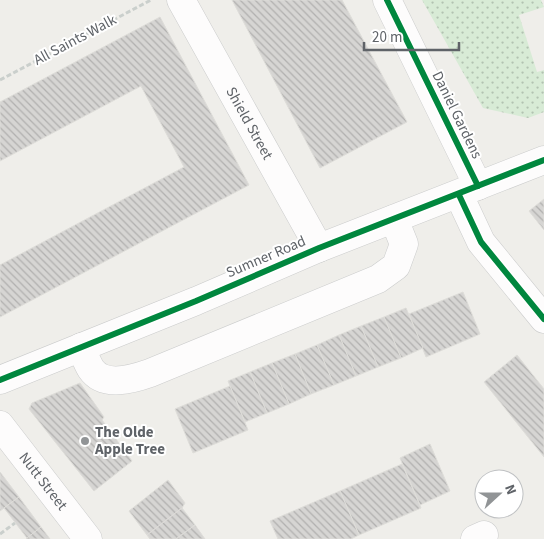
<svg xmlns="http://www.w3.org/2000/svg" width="544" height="539" font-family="'Source Sans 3',sans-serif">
<defs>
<pattern id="garden-dots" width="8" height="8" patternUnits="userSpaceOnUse" patternTransform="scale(1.25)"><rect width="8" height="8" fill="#d8ebd6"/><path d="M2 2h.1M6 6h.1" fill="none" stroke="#b2c2b1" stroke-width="1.8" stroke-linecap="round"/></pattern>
<pattern id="building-back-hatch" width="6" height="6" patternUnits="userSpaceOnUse" patternTransform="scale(1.25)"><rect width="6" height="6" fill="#d6d5d3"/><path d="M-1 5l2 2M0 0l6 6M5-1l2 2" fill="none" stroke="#b1b0af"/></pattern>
</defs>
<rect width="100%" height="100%" fill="#efeeea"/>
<path fill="url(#garden-dots)" d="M 422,0 L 541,0 L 544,7 L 519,15 L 537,72 L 544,70 L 544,112 L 528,118 L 483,108 Z"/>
<g fill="url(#building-back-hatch)" stroke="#deddd9">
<path d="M 232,0 L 342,0 L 407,122 L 320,168 Z"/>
<path d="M 160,17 L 249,185 L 0,317 L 0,265 L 184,167 L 141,86 L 0,161 L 0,102 Z"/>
<path d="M 544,199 L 544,230 L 529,211 Z"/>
<path d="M 463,292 L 480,334 L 426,357 L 409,314 Z"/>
<path d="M 406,308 L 423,348 L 401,358 L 384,317 Z"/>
<path d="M 384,317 L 401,358 L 378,367 L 361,326 Z"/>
<path d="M 361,326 L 378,367 L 356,376 L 339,335 Z"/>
<path d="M 339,335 L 356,376 L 334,385 L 317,345 Z"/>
<path d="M 317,345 L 334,385 L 311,394 L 295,354 Z"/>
<path d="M 295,354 L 311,394 L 289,404 L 272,363 Z"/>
<path d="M 517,355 L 544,389 L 544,457 L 484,382 Z"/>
<path d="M 272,363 L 289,404 L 267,413 L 250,372 Z"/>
<path d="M 250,372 L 267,413 L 245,422 L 228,381 Z"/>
<path d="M 80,383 L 104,417 L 102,420 L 132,461 L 94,491 L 29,409 L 32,403 Z"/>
<path d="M 230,386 L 248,430 L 193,453 L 175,409 Z"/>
<path d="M 430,444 L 450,491 L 420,505 L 400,458 Z"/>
<path d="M 402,464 L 421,508 L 359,535 L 340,491 Z"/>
<path d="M 0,472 L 19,497 L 0,511 Z"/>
<path d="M 168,480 L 185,503 L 182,508 L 147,535 L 129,511 Z"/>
<path d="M 340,491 L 359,535 L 351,539 L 278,539 L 270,521 Z"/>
<path d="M 19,497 L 41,527 L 27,538 L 4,508 Z"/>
<path d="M 182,508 L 195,525 L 176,539 L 150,539 L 147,535 Z"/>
<path d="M 195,525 L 205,539 L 176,539 Z"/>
<path d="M 41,527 L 50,539 L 26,539 L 27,538 Z"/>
</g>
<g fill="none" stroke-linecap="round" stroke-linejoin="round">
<g stroke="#cbcccc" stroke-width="29">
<g id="minor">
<path id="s1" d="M 181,0 L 319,248"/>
<path d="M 387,0 L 478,186"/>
<path d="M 459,195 L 481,242 L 544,319"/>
<path d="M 81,347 C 84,354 87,363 91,369 C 104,388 133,379 150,373 L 378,279 L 396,266 L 404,244 L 394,219"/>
<path d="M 0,380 L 196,301 L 319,248 L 544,160"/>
<path id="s2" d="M 0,425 L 88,539"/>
<path d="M 475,539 L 484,535"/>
</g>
</g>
<g stroke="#cacfcc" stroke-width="3" stroke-dasharray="5 2.5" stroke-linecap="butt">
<path d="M 0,80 L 151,0"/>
<path d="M 0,534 L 15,523"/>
</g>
<use href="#minor" stroke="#fdfcfc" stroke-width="28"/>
<g stroke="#fff" stroke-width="9">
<g id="cycleway">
<path d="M 387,0 L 478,186"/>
<path d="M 459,195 L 481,242 L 544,319"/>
<path d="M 0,380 L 196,301 L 319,248 L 544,160"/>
</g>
</g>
<use href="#cycleway" stroke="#00873e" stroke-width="6"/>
</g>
<circle fill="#919496" stroke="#fff" stroke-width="2" cx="85" cy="441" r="5"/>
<g text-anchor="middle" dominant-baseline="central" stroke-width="4" stroke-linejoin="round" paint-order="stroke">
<g font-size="15" fill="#5f6368" stroke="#fff">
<text transform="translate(75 40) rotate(-28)">All Saints Walk</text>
<text transform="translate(457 115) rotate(64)">Daniel Gardens</text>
<text stroke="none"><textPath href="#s1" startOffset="141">Shield Street</textPath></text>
<text transform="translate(266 257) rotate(-23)">Sumner Road</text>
<text stroke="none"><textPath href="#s2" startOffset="71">Nutt Street</textPath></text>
</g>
<g font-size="15" font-weight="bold" fill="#5f6368" stroke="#fff" text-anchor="start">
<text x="95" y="432">The Olde<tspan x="95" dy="17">Apple Tree</tspan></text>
</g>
</g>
<g transform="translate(499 494) rotate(69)"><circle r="24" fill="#ffffff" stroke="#bfc1c3"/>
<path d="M0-4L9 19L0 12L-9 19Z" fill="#919496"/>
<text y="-8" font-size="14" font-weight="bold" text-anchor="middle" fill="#5f6368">N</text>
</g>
<path d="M364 42v8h95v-8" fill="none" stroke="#5f6368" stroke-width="2.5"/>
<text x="372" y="42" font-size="15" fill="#5f6368" stroke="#ffffff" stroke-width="4" paint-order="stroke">20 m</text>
</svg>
